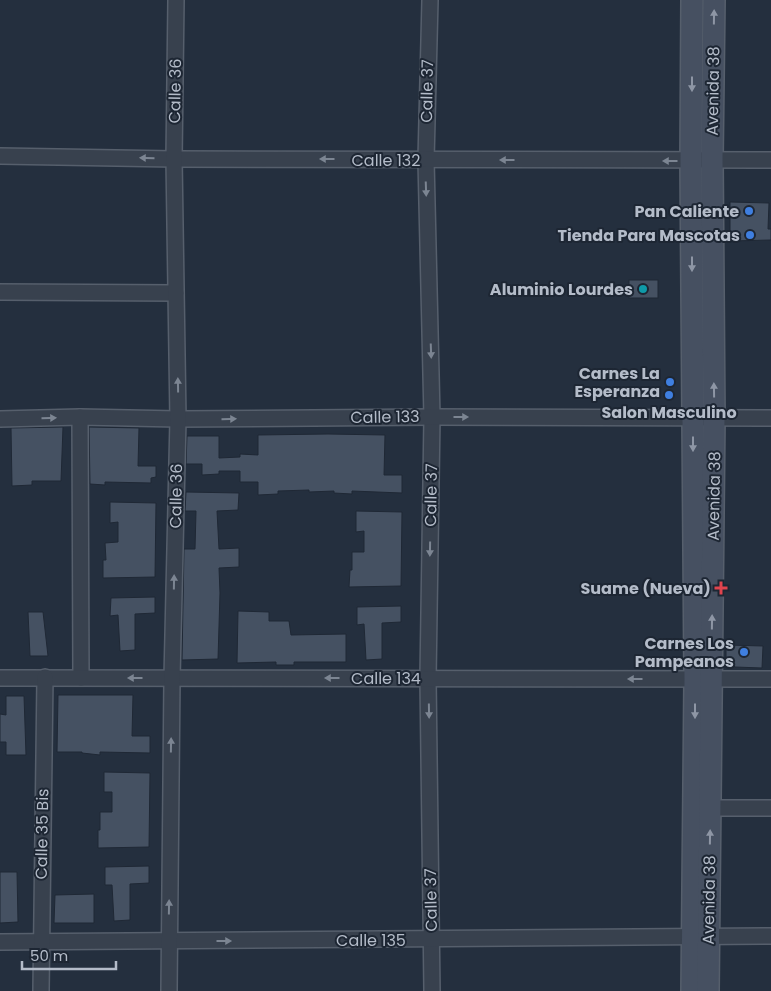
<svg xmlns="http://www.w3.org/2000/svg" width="771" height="991" font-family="Poppins,sans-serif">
<rect width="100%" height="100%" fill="#242f3e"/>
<g fill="#455162" stroke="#1f2835">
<path d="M 730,202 L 769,203 L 768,229 L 771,229 L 771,240 L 730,241 Z"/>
<rect x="629" y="280" width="29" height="18"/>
<path d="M 63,427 L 61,481 L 32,481 L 32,485 L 12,486 L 11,428 Z"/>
<path d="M 89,427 L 139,428 L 138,466 L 156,466 L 156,477 L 151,478 L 151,483 L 105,482 L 105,485 L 90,484 Z"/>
<path d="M 328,434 L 385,435 L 384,475 L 402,475 L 402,493 L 352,491 L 352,494 L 334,493 L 334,491 L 309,492 L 309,490 L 278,491 L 278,494 L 258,495 L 258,482 L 240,482 L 240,471 L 219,471 L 219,474 L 202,475 L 202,464 L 186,464 L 187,436 L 219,436 L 219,458 L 240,457 L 240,454 L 258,455 L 258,435 Z"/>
<path d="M 186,492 L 239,493 L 238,510 L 217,511 L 219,549 L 239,548 L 239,567 L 219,568 L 220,593 L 218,659 L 182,660 L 184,549 L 195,549 L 196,511 L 185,511 Z"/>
<path d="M 110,502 L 156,503 L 155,577 L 103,578 L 103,560 L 106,560 L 105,543 L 118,542 L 118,522 L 110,523 Z"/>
<path d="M 356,511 L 402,512 L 401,586 L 349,587 L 350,570 L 352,570 L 352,552 L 364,552 L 364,531 L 356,532 Z"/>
<path d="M 155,597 L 155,613 L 135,614 L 135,650 L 120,651 L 118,615 L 110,616 L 111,598 Z"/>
<path d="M 401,606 L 401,622 L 382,623 L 382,659 L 366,660 L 364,624 L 357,625 L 357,607 Z"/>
<path d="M 238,611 L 269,612 L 269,621 L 289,621 L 291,635 L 346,634 L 346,662 L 294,662 L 294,665 L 276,665 L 276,662 L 237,663 Z"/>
<path d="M 28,612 L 43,612 L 48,656 L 30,656 Z"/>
<path d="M 726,645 L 763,646 L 762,668 L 735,667 L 726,657 Z"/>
<path d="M 58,695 L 133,695 L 132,736 L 150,736 L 150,753 L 100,752 L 100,755 L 82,753 L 82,752 L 57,752 Z"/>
<path d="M 6,696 L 24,696 L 26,755 L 6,755 L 6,742 L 0,742 L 0,714 L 6,715 Z"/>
<path d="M 104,772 L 150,773 L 149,847 L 98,848 L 98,830 L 100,830 L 100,812 L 112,812 L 112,792 L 104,792 Z"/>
<path d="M 149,866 L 149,883 L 130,884 L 130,920 L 114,921 L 112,885 L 105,885 L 105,867 Z"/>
<path d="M 0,872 L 17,872 L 18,922 L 0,923 Z"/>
<path d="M 94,894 L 94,923 L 54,923 L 55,895 Z"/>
</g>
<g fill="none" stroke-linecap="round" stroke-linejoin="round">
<g stroke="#565f6c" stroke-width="18">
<g id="street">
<path d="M 430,0 L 426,160 L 432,417 L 428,678 L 432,991"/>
<path d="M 0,156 L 174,159 L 771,160"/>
<path d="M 0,292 L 176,293"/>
<path d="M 80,417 L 81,678"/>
<path d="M 0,419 L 80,417 L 178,419 L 432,417 L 771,418"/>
<path d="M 0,678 L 771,679"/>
<path d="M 710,808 L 771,808"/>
<path d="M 0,942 L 771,936"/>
<path d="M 41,991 L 45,677"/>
<path d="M 169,991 L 172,678 L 178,419 L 174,159 L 176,0"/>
</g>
</g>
<g stroke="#565f6c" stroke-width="24">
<g id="secondary">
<path d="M 692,0 L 691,161 L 695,680 L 692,991"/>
<path d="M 708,991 L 714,418 L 712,159 L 714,0"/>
</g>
</g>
<use href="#street" stroke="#38414e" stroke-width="15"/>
<use href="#secondary" stroke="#465061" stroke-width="21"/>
</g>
<defs><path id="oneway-solid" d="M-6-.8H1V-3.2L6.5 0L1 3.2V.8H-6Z" transform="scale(1.25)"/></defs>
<g fill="#8e96a5">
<use href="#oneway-solid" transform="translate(714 17) rotate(-89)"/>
<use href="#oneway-solid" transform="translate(692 84) rotate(90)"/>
<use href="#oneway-solid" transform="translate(692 264) rotate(90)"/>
<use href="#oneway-solid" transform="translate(714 390) rotate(-91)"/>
<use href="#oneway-solid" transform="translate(693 444) rotate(90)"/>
<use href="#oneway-solid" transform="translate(712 622) rotate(-89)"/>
<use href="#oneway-solid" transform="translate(695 711) rotate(90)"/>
<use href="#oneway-solid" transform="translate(710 837) rotate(-89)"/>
</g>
<g fill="#7c8592">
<use href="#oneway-solid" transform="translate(147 158) rotate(-179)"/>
<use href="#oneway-solid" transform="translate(327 159) rotate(-180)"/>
<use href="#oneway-solid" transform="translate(507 160) rotate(-180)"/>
<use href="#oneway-solid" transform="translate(670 161) rotate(-180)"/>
<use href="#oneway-solid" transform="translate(426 189) rotate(88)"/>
<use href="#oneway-solid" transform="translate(431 351) rotate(88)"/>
<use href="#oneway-solid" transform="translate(178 385) rotate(-91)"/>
<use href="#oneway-solid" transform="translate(461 417)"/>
<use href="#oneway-solid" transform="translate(49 418) rotate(-2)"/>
<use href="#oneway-solid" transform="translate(229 419) rotate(-1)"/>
<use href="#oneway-solid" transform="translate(430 549) rotate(91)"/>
<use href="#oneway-solid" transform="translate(174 582) rotate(-89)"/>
<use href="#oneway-solid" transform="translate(135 678) rotate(-180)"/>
<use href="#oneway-solid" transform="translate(332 678) rotate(-180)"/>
<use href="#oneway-solid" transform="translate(635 679) rotate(-180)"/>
<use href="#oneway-solid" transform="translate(429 711) rotate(89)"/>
<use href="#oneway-solid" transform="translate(171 745) rotate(-89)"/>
<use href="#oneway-solid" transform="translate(169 907) rotate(-89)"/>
<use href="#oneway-solid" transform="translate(224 941)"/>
</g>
<g fill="#3f7fe0" stroke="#1d2633" stroke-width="2">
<circle cx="749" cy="211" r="5"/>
<circle cx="750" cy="235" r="5"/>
<circle cx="670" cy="382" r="5"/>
<circle cx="669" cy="395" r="5"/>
<circle cx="744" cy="652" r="5"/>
</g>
<circle fill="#0f9aa8" stroke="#1d2633" stroke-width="2" cx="643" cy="289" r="5"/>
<path fill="#e0444e" stroke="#1d2633" stroke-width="2" d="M718.5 580.5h5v5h5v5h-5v5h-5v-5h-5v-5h5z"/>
<g text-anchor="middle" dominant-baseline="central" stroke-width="4" stroke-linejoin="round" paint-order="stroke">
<g font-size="16" fill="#b4bcc9" stroke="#1d2633">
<text transform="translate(175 91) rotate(-89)">Calle 36</text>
<text transform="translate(427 91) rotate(-89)">Calle 37</text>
<text transform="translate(713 91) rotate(-89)">Avenida 38</text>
<text x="386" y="160">Calle 132</text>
<text transform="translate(385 417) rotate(-1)">Calle 133</text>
<text transform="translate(431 495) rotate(-89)">Calle 37</text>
<text transform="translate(176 496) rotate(-89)">Calle 36</text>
<text transform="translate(714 496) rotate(-89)">Avenida 38</text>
<text x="386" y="678">Calle 134</text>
<text transform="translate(42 834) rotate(-89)">Calle 35 Bis</text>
<text transform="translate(431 900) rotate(-91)">Calle 37</text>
<text transform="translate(709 900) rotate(-89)">Avenida 38</text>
<text x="371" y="940">Calle 135</text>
</g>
<g font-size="16" font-weight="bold" fill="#b4bcc9" stroke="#1d2633" text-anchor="end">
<text x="739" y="211">Pan Caliente</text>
<text x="740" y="235">Tienda Para Mascotas</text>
<text x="633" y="289">Aluminio Lourdes</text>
<text x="660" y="373">Carnes La<tspan x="660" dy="18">Esperanza</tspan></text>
<text x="669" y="412" text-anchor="middle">Salon Masculino</text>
<text x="711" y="588">Suame (Nueva)</text>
<text x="734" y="643">Carnes Los<tspan x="734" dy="18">Pampeanos</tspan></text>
</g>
</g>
<path d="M22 961v8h94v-8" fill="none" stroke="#b4bcc9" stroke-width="2.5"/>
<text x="30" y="961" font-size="15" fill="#b4bcc9" stroke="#1d2633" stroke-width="4" paint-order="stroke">50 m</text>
</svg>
